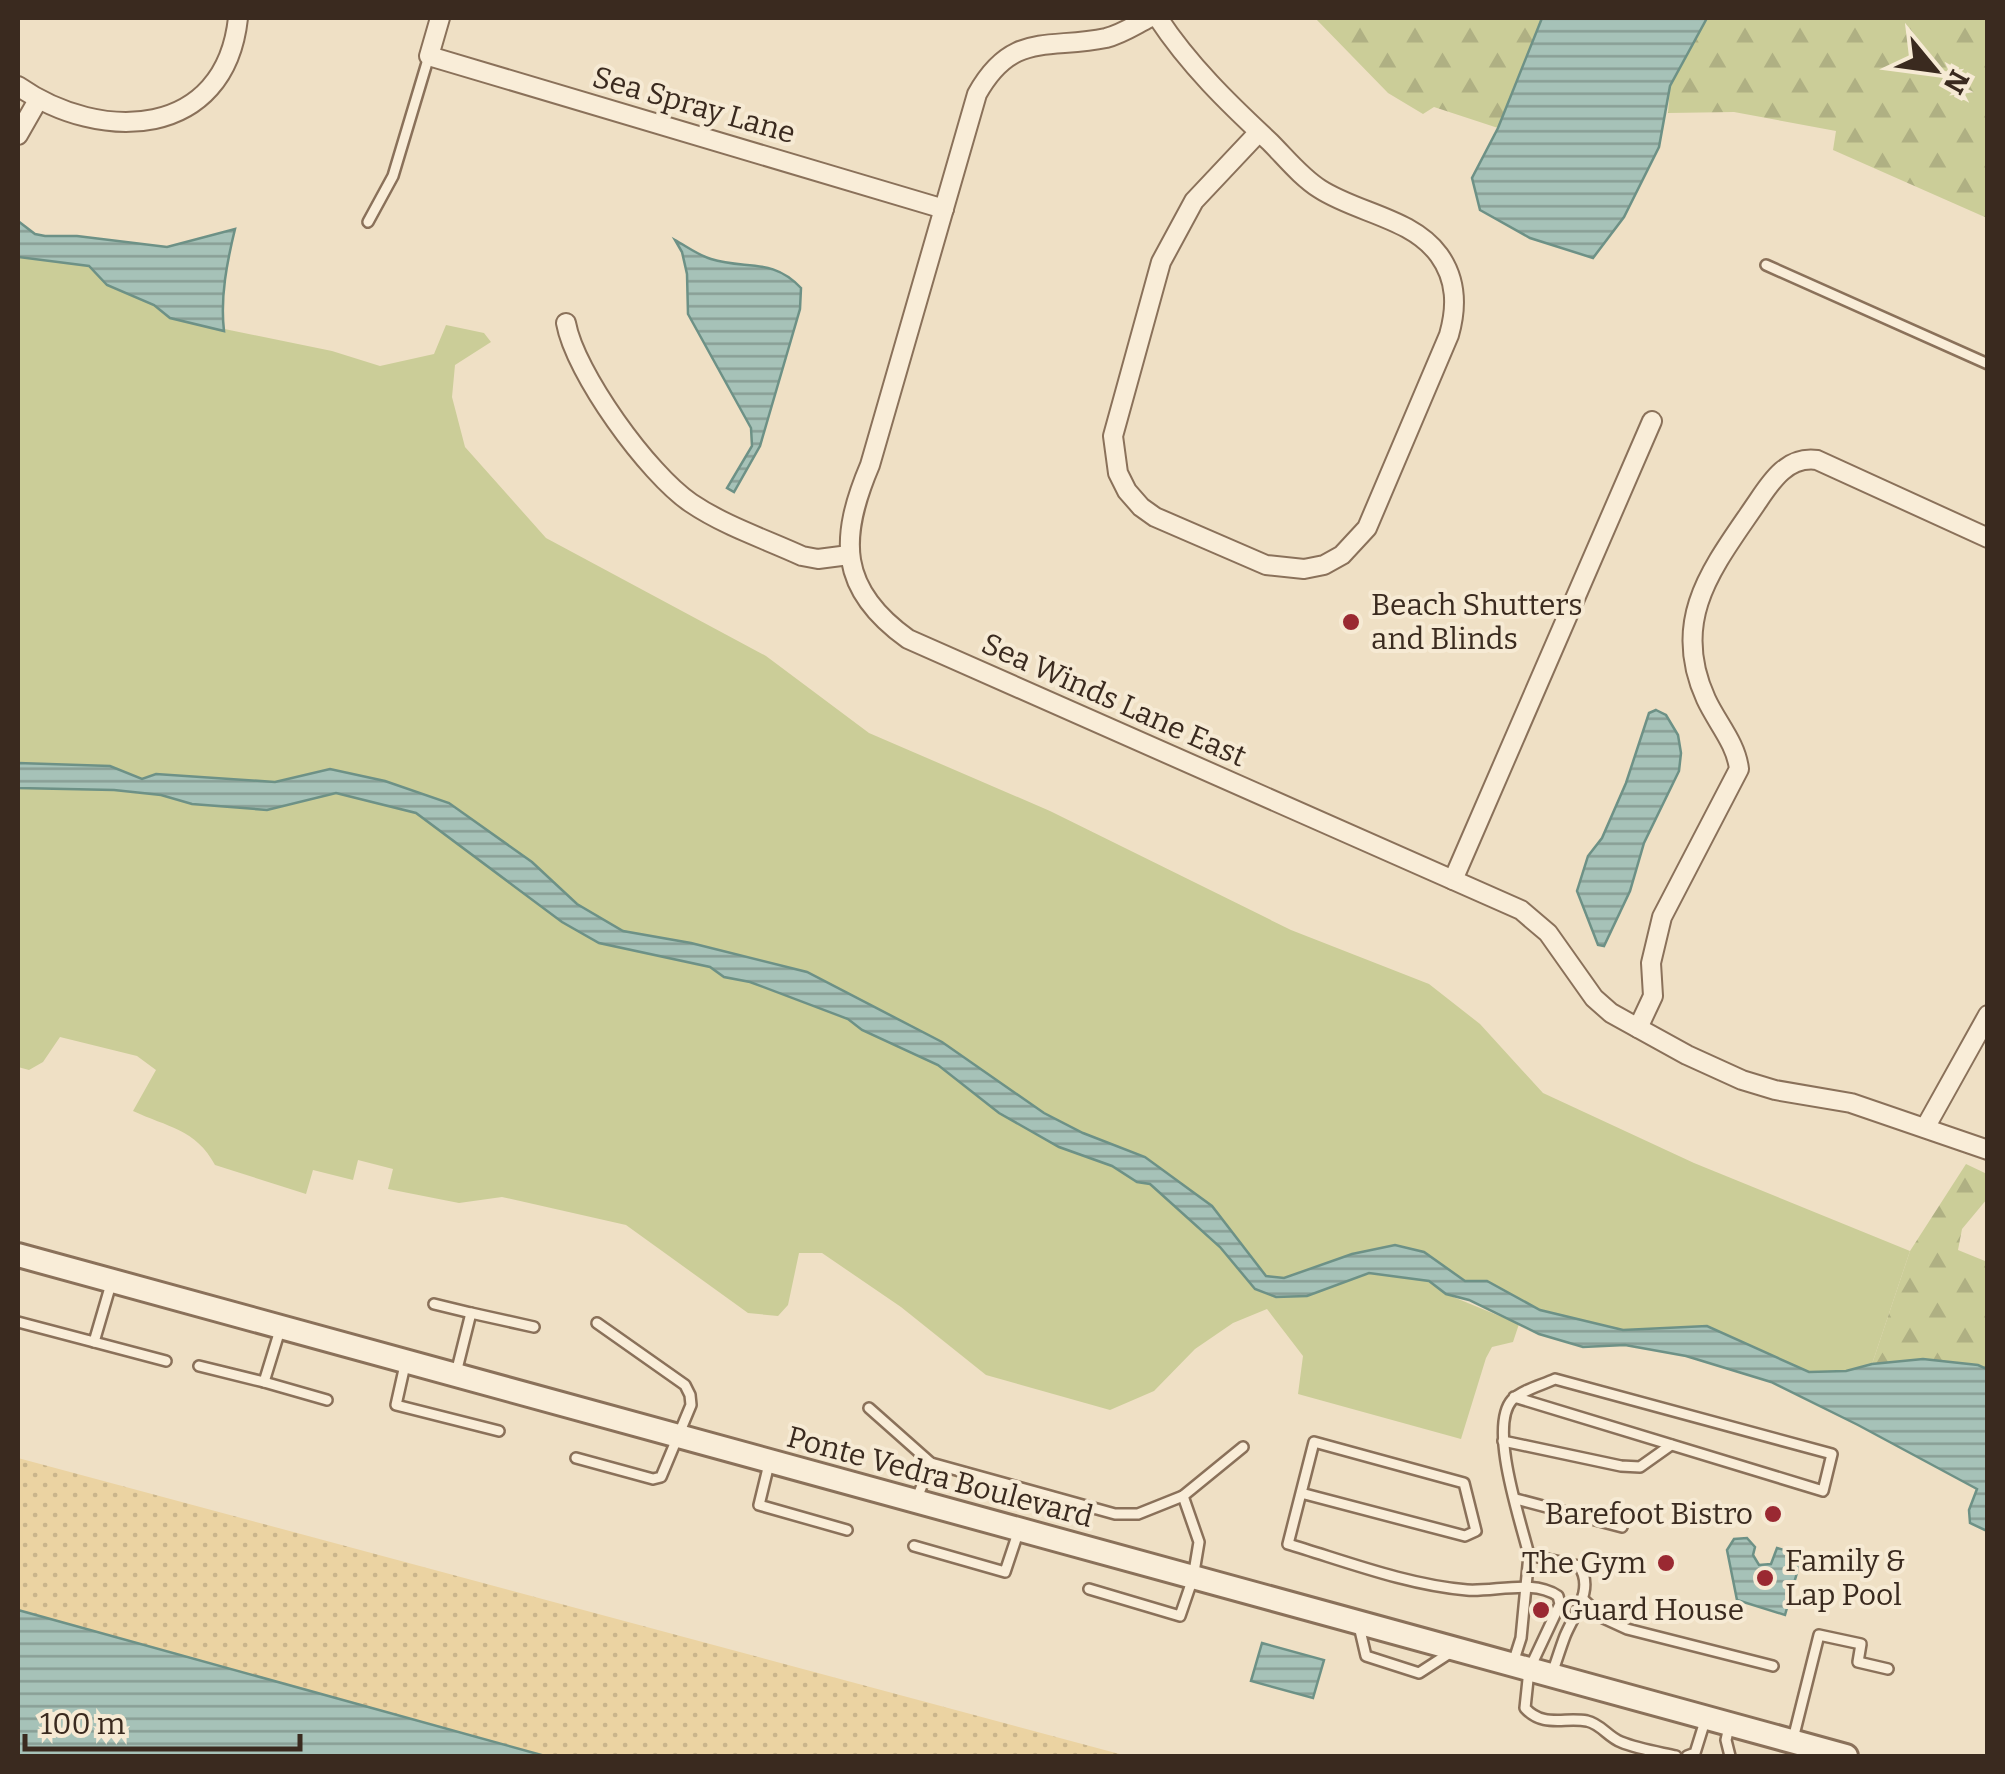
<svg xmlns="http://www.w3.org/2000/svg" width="2005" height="1774" font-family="Bitter,serif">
<defs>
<pattern id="forest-firs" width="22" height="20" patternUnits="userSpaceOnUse" patternTransform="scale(2.5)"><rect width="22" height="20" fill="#cbcd98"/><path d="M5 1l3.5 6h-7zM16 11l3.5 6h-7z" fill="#afb083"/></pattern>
<pattern id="sand-dots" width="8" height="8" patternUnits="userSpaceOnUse" patternTransform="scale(2.5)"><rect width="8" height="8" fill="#ebd3a2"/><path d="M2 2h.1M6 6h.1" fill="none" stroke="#cab58b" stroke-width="1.8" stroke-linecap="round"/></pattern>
<pattern id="water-rules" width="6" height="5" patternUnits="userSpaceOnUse" patternTransform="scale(2.5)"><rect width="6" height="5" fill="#a6c2b8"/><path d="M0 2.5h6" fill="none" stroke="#889e95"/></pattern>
</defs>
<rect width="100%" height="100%" fill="#efe0c5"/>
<g fill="#cbcd98">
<path d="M 18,257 L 89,266 L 107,285 L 154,305 L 171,318 L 332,351 L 380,366 L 434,354 L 446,325 L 484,333 L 491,342 L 455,365 L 452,397 L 465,447 L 546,538 L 766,656 L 869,733 L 1050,811 L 1291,930 L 1429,984 L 1480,1024 L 1543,1093 L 1694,1163 L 1910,1251 L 1872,1364 L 1846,1371 L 1809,1372 L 1707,1326 L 1623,1330 L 1540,1310 L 1487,1282 L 1465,1281 L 1424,1252 L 1395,1245 L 1352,1254 L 1284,1278 L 1266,1276 L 1212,1206 L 1044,1113 L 942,1042 L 807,972 L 691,943 L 623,931 L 577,904 L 532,862 L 330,769 L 275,782 L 189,776 L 142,780 L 110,766 L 18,763 Z"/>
<path d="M 18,788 L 114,790 L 161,795 L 192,804 L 267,810 L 336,793 L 416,813 L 562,922 L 599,943 L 710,967 L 724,977 L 750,981 L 848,1019 L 862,1030 L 938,1065 L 999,1113 L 1059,1147 L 1112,1166 L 1137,1182 L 1150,1184 L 1220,1247 L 1255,1289 L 1342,1280 L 1369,1273 L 1403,1275 L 1429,1281 L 1446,1294 L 1519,1324 L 1513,1342 L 1492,1347 L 1486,1358 L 1461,1439 L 1298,1394 L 1303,1356 L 1267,1309 L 1233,1323 L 1195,1349 L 1154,1391 L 1110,1410 L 986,1375 L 901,1307 L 822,1253 L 799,1253 L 788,1305 L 778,1316 L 748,1313 L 626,1225 L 502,1197 L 459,1203 L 388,1189 L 393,1169 L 358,1160 L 353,1180 L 313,1170 L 306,1194 L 215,1165 C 196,1129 167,1127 133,1111 L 156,1070 L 137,1056 L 60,1037 L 43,1062 L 29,1070 L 18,1067 Z"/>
</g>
<g fill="url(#forest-firs)">
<path d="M 1315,18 L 1542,18 L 1498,128 L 1434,107 L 1423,114 L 1388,93 Z"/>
<path d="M 1707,18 L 1987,18 L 1987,218 L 1833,150 L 1836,131 L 1734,112 L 1668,113 L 1670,86 Z"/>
<path d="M 1966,1164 L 1987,1174 L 1987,1199 L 1962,1229 L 1958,1250 L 1985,1261 L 1987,1369 L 1978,1365 L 1872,1364 L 1910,1251 Z"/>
</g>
<path fill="url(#sand-dots)" d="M 18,1458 L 1127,1756 L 545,1756 L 18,1610 Z"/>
<g fill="url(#water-rules)" stroke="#6d9186" stroke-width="2.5">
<path d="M 1542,18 L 1707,18 L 1670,86 L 1659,147 L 1624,217 L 1593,258 L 1530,238 L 1480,210 L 1472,178 L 1498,128 Z"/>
<path d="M 18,221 L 35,234 L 45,236 L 77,236 L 167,247 L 235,229 C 227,262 220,297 224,331 L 170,318 L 154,305 L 107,285 L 89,266 L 18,257 Z"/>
<path d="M 675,240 C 686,246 698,255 711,259 C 745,270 772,257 801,288 L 800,309 L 760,446 L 734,492 L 727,488 L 752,446 L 751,428 L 688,314 L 687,274 L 682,252 Z"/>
<path d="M 1656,710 L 1666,715 L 1678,735 L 1681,753 L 1679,771 L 1644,843 L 1630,891 L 1604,946 L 1598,945 L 1577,891 L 1588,856 L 1602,838 L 1626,783 L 1649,713 Z"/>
<path d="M 18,763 L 110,766 L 142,779 L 156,774 L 275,782 L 330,769 L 385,781 L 449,803 L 532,862 L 577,904 L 623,931 L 691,943 L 807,972 L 942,1042 L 1044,1113 L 1083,1133 L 1145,1157 L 1212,1206 L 1266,1276 L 1284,1278 L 1352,1254 L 1395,1245 L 1424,1252 L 1465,1281 L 1487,1281 L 1540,1310 L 1623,1330 L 1707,1326 L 1809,1372 L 1846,1371 L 1872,1364 L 1923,1359 L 1978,1365 L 1987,1369 L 1987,1531 L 1970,1523 L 1969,1510 L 1977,1489 L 1858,1425 L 1771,1382 L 1686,1356 L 1625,1345 L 1583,1347 L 1539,1334 L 1469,1300 L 1446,1294 L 1429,1281 L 1369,1273 L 1307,1296 L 1276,1297 L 1255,1289 L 1220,1247 L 1150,1184 L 1137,1182 L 1112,1166 L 1059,1147 L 999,1113 L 938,1065 L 862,1030 L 848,1019 L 750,982 L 724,977 L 710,967 L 599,943 L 562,922 L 416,813 L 336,793 L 267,810 L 192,804 L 161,795 L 114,790 L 18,788 Z"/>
<path d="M 1747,1538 L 1755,1547 L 1753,1555 L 1759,1565 L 1771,1564 L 1777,1548 L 1802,1555 L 1785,1615 L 1737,1600 L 1727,1550 L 1734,1539 Z"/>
<path d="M 18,1610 L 545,1756 L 18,1756 Z"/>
<path d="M 1262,1643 L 1324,1660 L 1313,1698 L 1251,1681 Z"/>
</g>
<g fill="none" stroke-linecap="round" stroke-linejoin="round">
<g stroke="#8a715a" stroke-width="14">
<g id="service">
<path d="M 368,222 L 393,176 L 429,56"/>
<path d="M 1766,265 L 1988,364"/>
<path d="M 434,1304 L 471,1313"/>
<path d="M 18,1322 L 94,1342 L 111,1284"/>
<path d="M 94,1342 L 166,1361"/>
<path d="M 405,1365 L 396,1405 L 499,1431"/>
<path d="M 199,1366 L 264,1382 L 280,1330"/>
<path d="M 456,1373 L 471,1313 L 534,1327"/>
<path d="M 264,1382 L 327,1400"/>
<path d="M 1514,1397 L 1823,1491 L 1832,1454 L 1555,1379 C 1542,1385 1522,1390 1512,1400 C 1488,1427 1521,1522 1529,1555"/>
<path d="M 869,1408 L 931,1463 L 1115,1514 L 1138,1514 L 1183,1496 L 1199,1542 L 1193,1578 L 1180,1616 L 1089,1589"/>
<path d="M 1503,1441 L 1621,1466 L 1640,1467 L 1671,1445"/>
<path d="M 576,1458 L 653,1479 L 661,1477 L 691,1405 L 690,1395 L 685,1385 L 597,1323"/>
<path d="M 769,1464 L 759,1505 L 847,1530"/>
<path d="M 1301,1493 L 1465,1536 L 1476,1531 L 1464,1483 L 1314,1442 L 1288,1544 C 1345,1561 1407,1585 1467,1590 C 1495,1592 1533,1579 1558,1596 L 1560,1604 L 1529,1670 L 1525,1708 C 1543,1728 1564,1717 1587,1721 C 1601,1724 1608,1737 1621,1742 C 1638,1749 1658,1752 1676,1756"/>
<path d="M 1183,1496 L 1243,1447"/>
<path d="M 917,1498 L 931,1463"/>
<path d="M 1516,1499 L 1622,1527"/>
<path d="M 914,1546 L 1005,1572 L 1018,1533"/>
<path d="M 1583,1599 L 1603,1618 L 1627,1629 L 1773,1666"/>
<path d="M 1359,1626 L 1366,1656 L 1419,1673 L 1453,1651"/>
<path d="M 1513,1663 L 1521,1638 L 1529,1555 L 1579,1566 C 1595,1589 1574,1614 1565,1636 C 1560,1649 1556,1663 1551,1676"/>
<path d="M 1729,1727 L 1726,1740 L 1730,1756"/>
<path d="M 1793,1739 L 1819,1635 L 1861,1644 L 1858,1662 L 1888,1669"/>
<path d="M 1687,1756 L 1695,1753 L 1705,1721"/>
</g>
</g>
<g stroke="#8a715a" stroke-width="22">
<g id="minor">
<path d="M 440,18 L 429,56 L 944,209"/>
<path d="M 1149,18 C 1135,25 1122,34 1106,38 C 1048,50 1012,31 977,94 L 870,465 C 839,538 838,589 908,639 L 1521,910 L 1548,933 L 1594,998 L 1611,1013 L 1687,1055 L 1742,1080 L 1775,1090 L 1851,1103 L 1988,1150"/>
<path d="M 1158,18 C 1189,65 1228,103 1270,142 C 1286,158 1301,177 1320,189 C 1357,213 1412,218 1439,255 C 1457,280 1457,307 1449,335 L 1367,528 L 1342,555 L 1324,565 L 1304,569 L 1266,565 L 1155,517 L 1141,507 L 1127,491 L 1118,473 L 1113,436 L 1161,262 L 1194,201 L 1259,132"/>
<path d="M 18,86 C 101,144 225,139 238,18"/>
<path d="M 18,135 L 38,100"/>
<path d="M 566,323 C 575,373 648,474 691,503 C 725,526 765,539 802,556 L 818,559 L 849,555"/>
<path d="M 1453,880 L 1652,421"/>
<path d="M 1638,1028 L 1653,996 L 1651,963 L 1662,917 L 1739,769 C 1736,743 1717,723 1706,699 C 1669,618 1714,566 1758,501 C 1772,480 1788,456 1817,460 L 1988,538"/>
<path d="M 1925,1128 L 1988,1015"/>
</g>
</g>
<g stroke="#8a715a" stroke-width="28">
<path id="tertiary" d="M 18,1255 L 1846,1756"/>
</g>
<use href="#service" stroke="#f9edd8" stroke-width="9"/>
<use href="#minor" stroke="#f9edd8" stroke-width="18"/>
<use href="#tertiary" stroke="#f9edd8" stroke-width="22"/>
</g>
<g fill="#9a2932" stroke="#f6ead4" stroke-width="4">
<circle cx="1351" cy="622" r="10"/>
<circle cx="1773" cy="1514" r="10"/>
<circle cx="1666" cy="1563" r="10"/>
<circle cx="1765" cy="1578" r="10"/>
<circle cx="1541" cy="1610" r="10"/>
</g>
<g text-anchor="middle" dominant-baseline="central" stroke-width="8" stroke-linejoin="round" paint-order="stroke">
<g font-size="30" fill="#3a2a1f" stroke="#f6ead4">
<text transform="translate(694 105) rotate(16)">Sea Spray Lane</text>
<text transform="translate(1114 700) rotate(24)">Sea Winds Lane East</text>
<text transform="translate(940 1477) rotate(15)">Ponte Vedra Boulevard</text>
</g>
<g font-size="30" fill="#3a2a1f" stroke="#f6ead4" text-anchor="start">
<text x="1371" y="605">Beach Shutters<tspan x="1371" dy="34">and Blinds</tspan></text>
<text x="1753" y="1514" text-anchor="end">Barefoot Bistro</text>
<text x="1785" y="1561">Family &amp;<tspan x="1785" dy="34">Lap Pool</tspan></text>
<text x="1646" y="1563" text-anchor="end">The Gym</text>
<text x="1561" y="1610">Guard House</text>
</g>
</g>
<rect width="2005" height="1774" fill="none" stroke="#3a2a1f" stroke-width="40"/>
<g transform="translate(1935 70) rotate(119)" stroke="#f6ead4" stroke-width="8" paint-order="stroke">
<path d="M0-8L18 38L0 25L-18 38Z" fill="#3a2a1f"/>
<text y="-15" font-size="28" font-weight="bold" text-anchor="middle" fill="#3a2a1f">N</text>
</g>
<path d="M25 1734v15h275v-15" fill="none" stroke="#3a2a1f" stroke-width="5"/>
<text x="40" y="1734" font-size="30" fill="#3a2a1f" stroke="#f6ead4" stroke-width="8" paint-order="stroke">100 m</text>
</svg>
